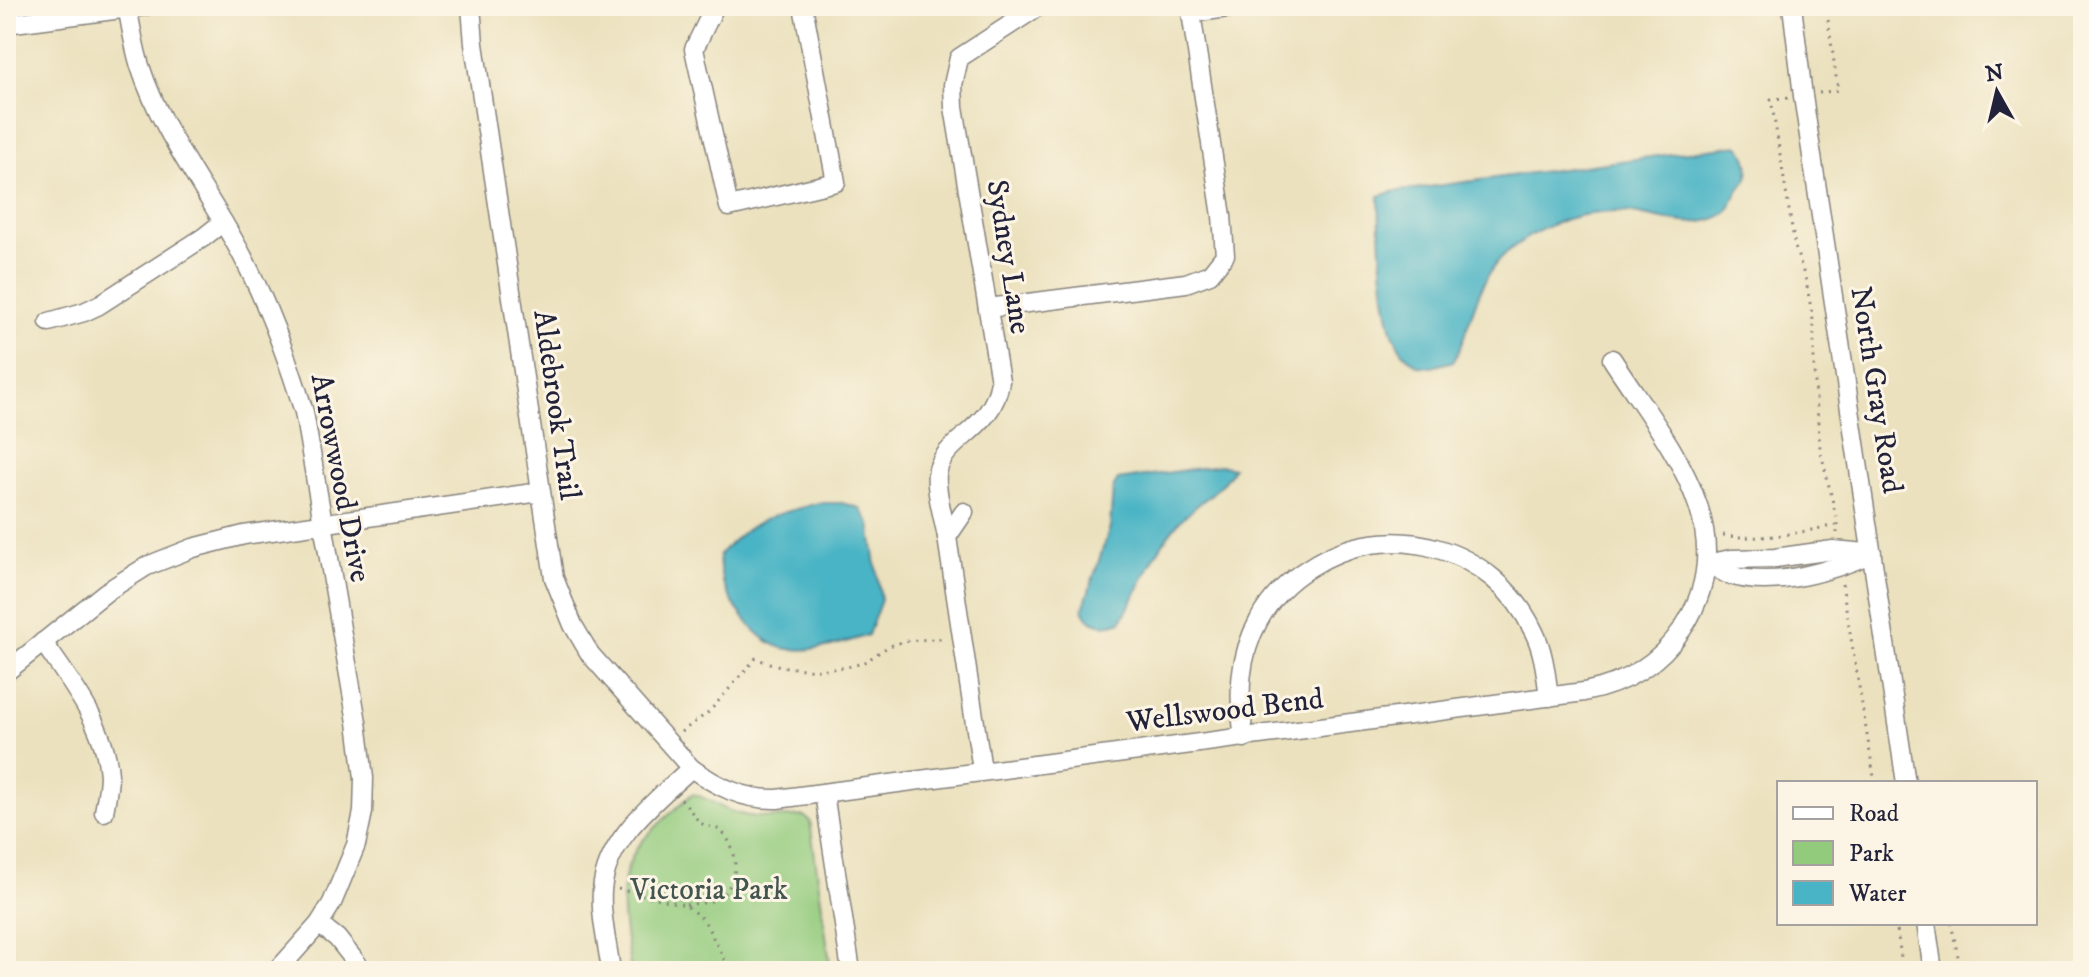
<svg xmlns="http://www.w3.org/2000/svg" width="2089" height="977" font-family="'IM FELL DW Pica',serif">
<rect width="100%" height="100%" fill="#fcf5e5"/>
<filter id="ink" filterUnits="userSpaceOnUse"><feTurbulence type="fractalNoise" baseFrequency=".0125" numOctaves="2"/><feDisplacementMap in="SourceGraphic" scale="16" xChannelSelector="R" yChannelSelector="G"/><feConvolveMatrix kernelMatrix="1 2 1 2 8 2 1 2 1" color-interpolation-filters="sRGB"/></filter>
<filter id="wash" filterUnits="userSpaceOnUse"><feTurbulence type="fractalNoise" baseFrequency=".006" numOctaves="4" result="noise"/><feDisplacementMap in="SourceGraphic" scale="32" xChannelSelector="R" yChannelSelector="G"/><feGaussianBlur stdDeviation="1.8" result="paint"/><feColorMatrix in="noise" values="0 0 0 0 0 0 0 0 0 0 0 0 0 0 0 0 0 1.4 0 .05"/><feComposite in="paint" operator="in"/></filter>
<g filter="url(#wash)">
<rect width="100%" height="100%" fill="#ebe1be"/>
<path fill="#93cb7d" stroke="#5a765c" stroke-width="2" d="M 692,794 C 704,796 715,805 727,810 C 751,820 778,818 804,816 L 810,821 L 831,971 L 631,971 C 624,927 611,875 645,838 C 660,822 676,809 692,794 Z"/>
<g fill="#48b4c5" stroke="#356b80" stroke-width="2">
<path d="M 1738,145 C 1747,152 1751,167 1747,178 C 1745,183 1739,188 1737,193 C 1734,198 1732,206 1729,210 C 1705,233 1660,218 1633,213 C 1620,211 1604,212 1590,214 C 1561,217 1524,236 1503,256 C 1476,281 1470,330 1454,361 L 1432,367 L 1418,366 C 1412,361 1404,355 1400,348 C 1381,320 1380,232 1379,196 L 1392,192 Z"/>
<path d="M 1220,465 L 1233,468 C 1222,491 1195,504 1179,522 C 1154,549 1140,589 1121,621 C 1105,627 1090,626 1083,609 L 1110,527 L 1113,488 L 1118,480 Z"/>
<path d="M 819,503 L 842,503 L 860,508 L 870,524 L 881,600 L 868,635 C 842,644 816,652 788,649 C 760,646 725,600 721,574 C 719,568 720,561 719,555 C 752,518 773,515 819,503 Z"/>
</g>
</g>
<g filter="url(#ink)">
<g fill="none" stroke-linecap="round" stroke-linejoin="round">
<g stroke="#86827c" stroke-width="21">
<g id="minor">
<path d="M 127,6 C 131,26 134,47 140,66 C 162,135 211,195 244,259 C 269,308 288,359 304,412 L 357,722 L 364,778 L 363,812 L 356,845 L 332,903 L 319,924 L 277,971"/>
<path d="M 471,6 L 474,44 L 554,578 L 573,625 L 590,654 L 691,768 C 718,787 744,800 777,799 L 1584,692 C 1625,684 1659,664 1683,628 C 1747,530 1664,440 1612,359"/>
<path d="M 715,6 L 694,49 L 729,207 L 836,182 L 803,6"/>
<path d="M 1792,6 L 1803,96 L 1906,783"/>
<path d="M 1191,13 L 1242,6"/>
<path d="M 6,24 L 145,6"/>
<path d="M 988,308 L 1186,283 L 1210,274 L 1225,255 L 1222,216 L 1190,6"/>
<path d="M 49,322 L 84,312 L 99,305 L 204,237 L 223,222"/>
<path d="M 964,512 L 947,537 L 982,770"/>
<path d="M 947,537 C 944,520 935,490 937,474 C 943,437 993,432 1000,381 L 954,107 L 953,85 L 959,58 L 1039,6"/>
<path d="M 1707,564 C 1715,567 1722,572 1730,575 C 1773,589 1833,571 1872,553"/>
<path d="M 1707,564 L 1731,559 L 1775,558 L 1833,550 L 1867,553"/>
<path d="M 43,642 C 70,681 106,726 109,775 C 109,787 106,800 104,812"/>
<path d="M 6,672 L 106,592 L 147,566 L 193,548 L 244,535 L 540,492"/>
<path d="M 1244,738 C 1238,696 1238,658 1259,620 C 1270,599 1289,580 1309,568 C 1388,516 1494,546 1534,632 C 1544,652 1546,675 1549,697"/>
<path d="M 824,793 L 851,971"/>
<path d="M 1926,923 L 1933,971"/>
<path d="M 319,924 L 337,938 L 363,971"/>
<path d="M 611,971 C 608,946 600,917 602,891 C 606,838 655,802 691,768"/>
</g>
</g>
<g stroke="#86827c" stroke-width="3" stroke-dasharray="2 6" stroke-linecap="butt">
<path d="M 1819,93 L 1838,90 L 1826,6"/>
<path d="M 1788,98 L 1771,99 L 1795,247 L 1806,281 L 1814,325 L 1814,370 L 1820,448 L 1837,520 L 1837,533"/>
<path d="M 1723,535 C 1762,542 1799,532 1837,525"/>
<path d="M 1842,584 L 1875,783"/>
<path d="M 681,732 L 709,712 L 756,658 C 782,671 834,673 862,663 C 873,658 883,648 895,644 C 910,639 930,640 945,638"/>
<path d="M 681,799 C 689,806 694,818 701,823 C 708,828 717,826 723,833 C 740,852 740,885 716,899 C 708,904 695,903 685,905"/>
<path d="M 618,889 L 685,905 L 704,920 L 730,971"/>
<path d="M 1896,923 L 1903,971"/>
<path d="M 1951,923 L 1961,971"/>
</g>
<use href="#minor" stroke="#fff" stroke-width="18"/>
</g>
</g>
<g text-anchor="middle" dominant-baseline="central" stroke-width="6" stroke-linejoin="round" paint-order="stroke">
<g font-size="30" fill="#22223b" stroke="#fcf5e5">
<text transform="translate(1008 257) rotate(81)">Sydney Lane</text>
<text transform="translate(1876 390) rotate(81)">North Gray Road</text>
<text transform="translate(556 405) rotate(82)">Aldebrook Trail</text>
<text transform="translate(340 478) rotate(79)">Arrowwood Drive</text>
<text transform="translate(1225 711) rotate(-7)">Wellswood Bend</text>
</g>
<g font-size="30" fill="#44554f" stroke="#fcf5e5">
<text x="709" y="890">Victoria Park</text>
</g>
</g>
<rect width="2089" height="977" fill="none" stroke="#fcf5e5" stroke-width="32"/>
<rect x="1777" y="781" width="260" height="144" fill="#fcf5e5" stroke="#a5a1a1" stroke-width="2"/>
<rect x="1793" y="807" width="40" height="12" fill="#ffffff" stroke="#a5a1a1" stroke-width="2"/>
<text x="1849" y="821" font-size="24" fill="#22223b">Road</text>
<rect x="1793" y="841" width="40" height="24" fill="#93cb7d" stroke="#a5a1a1" stroke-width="2"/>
<text x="1849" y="861" font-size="24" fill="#22223b">Park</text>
<rect x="1793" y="881" width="40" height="24" fill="#48b4c5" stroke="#a5a1a1" stroke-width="2"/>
<text x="1849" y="901" font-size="24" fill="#22223b">Water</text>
<g transform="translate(1997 92) rotate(352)" stroke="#fcf5e5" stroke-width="6" paint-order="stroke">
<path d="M0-6L14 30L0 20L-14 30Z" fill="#22223b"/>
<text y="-12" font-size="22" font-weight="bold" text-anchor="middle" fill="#22223b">N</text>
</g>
</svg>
